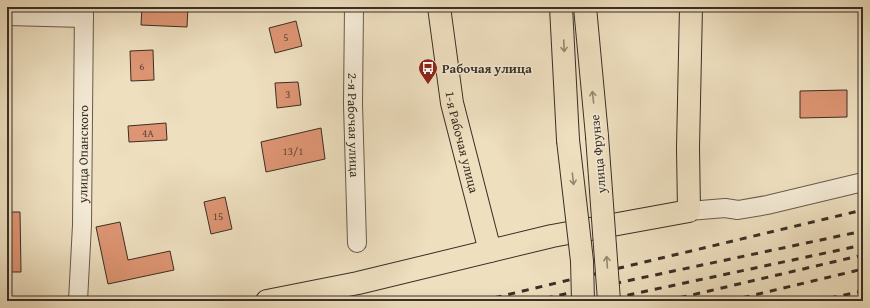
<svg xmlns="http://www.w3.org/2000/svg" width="870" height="308" font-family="'Gentium Book Plus',serif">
<rect width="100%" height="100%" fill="#eedfbf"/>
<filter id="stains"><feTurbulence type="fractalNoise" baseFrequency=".005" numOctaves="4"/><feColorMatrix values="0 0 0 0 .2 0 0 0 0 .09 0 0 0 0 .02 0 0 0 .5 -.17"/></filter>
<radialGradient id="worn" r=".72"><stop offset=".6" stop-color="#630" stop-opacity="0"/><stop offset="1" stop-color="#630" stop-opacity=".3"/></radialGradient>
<g fill="#de9573" stroke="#392f25">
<path d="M 142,7 L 188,7 L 187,27 L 141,25 Z"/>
<path d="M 296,21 L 302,46 L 275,53 L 269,28 Z"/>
<path d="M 153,50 L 154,80 L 131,81 L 130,51 Z"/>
<path d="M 298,82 L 301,105 L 277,108 L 275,83 Z"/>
<path d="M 847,90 L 847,117 L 800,118 L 800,91 Z"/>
<path d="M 166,123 L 167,140 L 129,142 L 128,126 Z"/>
<path d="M 321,128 L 325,159 L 266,172 L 261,142 Z"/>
<path d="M 225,197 L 232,229 L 211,234 L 204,202 Z"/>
<path d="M 7,212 L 20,212 L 21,272 L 7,272 Z"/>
<path d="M 120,222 L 128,260 L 170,251 L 174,270 L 108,284 L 96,227 Z"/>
</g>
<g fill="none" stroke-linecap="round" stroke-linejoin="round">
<g stroke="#665b4c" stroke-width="20">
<g id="minor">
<path id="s1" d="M 354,7 L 353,104 L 357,243"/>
<path d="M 7,16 L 84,18"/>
<path d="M 689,211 L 725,208 L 738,210 L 767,205 L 863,182"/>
<path id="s2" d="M 78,301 L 82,225 L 84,7"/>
</g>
</g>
<g stroke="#392f25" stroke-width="24">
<g id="major">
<path id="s3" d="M 439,7 L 452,103 L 490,251"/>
<path d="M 561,7 L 568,140"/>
<path d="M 585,7 L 597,136"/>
<path d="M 267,301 L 358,283 L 552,236 L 689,211 L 688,148 L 691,7"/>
</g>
</g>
<use href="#minor" stroke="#f4ead5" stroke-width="18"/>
<use href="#major" stroke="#eedfbf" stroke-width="22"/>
<g stroke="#392f25" stroke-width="3" stroke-dasharray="7 7" stroke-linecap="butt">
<path d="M 481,301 L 863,210"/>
<path d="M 532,301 L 863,231"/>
<path d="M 600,301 L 863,245"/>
<path d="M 666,301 L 863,255"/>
<path d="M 729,301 L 863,269"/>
<path d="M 816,301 L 863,291"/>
</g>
<g stroke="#392f25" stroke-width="24" stroke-linecap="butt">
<g id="major-bridge">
<path d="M 597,136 L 609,301"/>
<path d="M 568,140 L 582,261 L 583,301"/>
</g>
</g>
<use href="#major-bridge" stroke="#eedfbf" stroke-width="22"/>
</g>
<defs><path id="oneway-shaft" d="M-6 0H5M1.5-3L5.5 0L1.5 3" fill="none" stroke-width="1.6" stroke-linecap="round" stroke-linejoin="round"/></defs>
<g stroke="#948772">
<use href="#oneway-shaft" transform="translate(564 46) rotate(87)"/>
<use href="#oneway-shaft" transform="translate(593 97) rotate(-96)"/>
<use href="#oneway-shaft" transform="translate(573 179) rotate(84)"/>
<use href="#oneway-shaft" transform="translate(607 262) rotate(-94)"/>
</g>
<defs>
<g id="bus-pin" transform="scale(1)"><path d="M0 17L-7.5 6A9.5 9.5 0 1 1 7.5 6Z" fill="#8f2418" stroke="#f4ead5"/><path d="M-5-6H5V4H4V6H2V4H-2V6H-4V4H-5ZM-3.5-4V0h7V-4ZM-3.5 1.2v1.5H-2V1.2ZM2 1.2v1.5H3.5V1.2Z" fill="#fff"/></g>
</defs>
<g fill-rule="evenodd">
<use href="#bus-pin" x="428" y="68"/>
</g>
<g text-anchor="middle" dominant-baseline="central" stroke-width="3" stroke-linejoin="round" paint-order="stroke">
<g font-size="11" fill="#624838">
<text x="286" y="37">5</text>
<text x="142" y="66">6</text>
<text x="288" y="94">3</text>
<text x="148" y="133">4А</text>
<text x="293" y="151">13/1</text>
<text x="218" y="216">15</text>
</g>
<g font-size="13" font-weight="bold" fill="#392f25" stroke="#f4ead5" text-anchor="start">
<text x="442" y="68">Рабочая улица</text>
</g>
<g font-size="13" fill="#392f25" stroke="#f4ead5">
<text stroke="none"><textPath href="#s1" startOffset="118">2-я Рабочая улица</textPath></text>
<text stroke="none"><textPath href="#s3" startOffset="137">1-я Рабочая улица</textPath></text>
<text stroke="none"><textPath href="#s2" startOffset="147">улица Опанского</textPath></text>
<text transform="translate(598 154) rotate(-95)">улица Фрунзе</text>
</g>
</g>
<rect width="870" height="308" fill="none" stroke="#eedfbf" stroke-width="24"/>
<rect x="8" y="8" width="854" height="292" fill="none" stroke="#392f25" stroke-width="2"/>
<rect x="12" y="12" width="846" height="284" fill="none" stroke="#392f25"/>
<rect width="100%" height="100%" filter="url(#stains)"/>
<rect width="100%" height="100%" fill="url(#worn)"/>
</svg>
